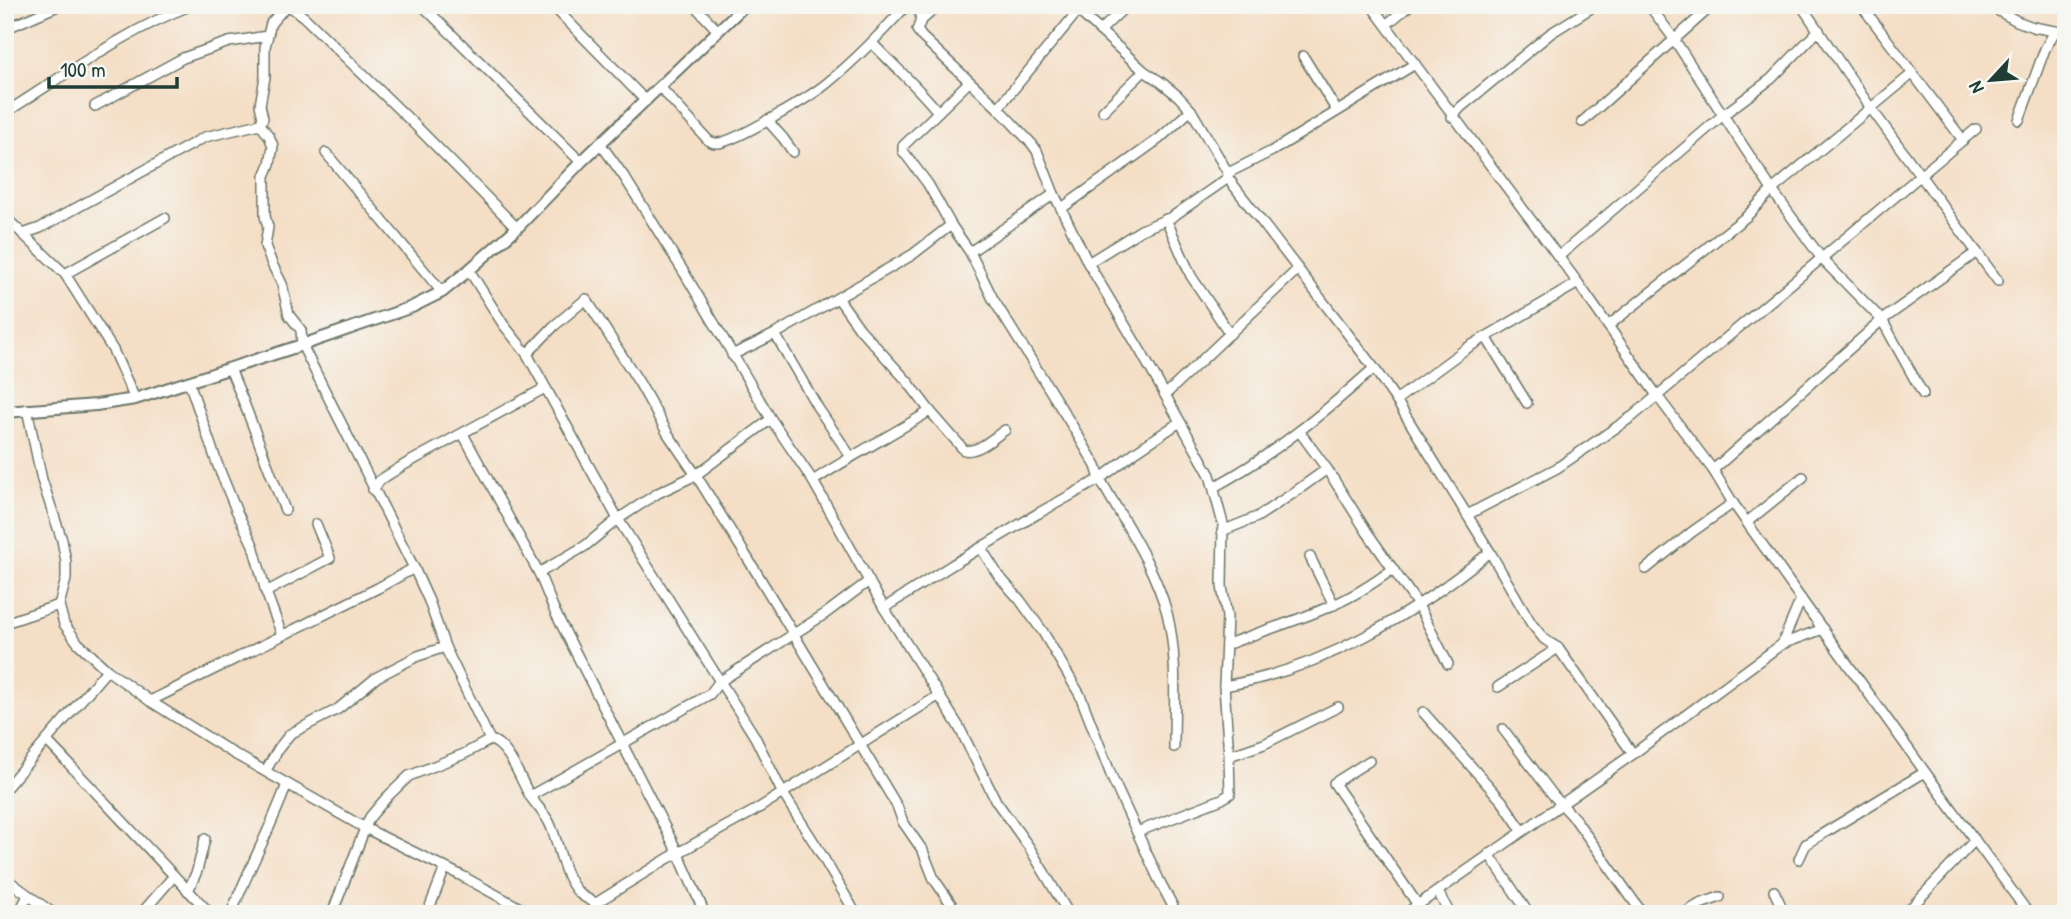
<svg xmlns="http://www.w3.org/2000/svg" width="2071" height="919" font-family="'Patrick Hand',sans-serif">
<rect width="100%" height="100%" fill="#f6f6f2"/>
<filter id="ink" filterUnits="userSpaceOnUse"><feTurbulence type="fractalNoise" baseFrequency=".0143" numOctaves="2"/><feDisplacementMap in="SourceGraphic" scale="14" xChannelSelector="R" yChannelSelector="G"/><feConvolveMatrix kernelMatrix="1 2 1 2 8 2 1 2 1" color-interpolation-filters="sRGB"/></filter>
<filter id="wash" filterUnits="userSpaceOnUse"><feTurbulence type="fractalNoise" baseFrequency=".00686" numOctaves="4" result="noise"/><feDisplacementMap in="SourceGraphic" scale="28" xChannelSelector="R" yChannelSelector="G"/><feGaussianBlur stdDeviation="1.57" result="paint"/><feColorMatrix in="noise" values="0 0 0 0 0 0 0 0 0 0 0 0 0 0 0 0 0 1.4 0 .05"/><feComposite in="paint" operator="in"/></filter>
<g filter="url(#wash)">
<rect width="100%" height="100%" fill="#f4dec5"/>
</g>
<g filter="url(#ink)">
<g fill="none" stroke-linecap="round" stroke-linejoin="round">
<g stroke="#6a7567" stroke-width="12">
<g id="minor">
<path d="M 287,5 L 271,23 L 265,47 L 265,77 L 260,105 L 263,118 L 260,124 L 269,136 L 273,146 L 270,164 L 265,176 L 265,216 L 268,227 L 265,246 L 272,264 L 282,284 L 289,315 L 301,330 L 302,345 L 311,363 L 414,568 L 429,601 L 445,647 L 490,740 C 508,743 521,781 530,796 C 536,805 544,813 549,822 C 560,844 561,873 578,892 C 582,897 590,900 596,903"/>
<path d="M 288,5 L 304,17 L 415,125 L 517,228"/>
<path d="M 422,5 L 581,162"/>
<path d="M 552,5 L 646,101"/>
<path d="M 694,5 L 718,31"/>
<path d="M 915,5 C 922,14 922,20 917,30 L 922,37 L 998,108 L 1032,144 L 1037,151 L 1054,194 L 1088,263 L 1141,352 L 1210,475 L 1223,524 L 1222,586 L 1227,617 L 1224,686 L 1229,756 L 1230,794 L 1222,799 L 1137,832"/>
<path d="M 1072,5 L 1144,71 L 1161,82 L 1178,96 L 1191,110 L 1228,173 L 1228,178 L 1374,368 L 1396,400 L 1490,552 L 1531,623 L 1544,639 L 1558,648 L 1633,754"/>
<path d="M 1371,5 L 1578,283 L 1658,397 L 1713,470 L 1733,503 L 1801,599 L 1925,772 L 2029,914"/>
<path d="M 1801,5 L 1870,107 L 1998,281"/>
<path d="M 1861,5 L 1963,140"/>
<path d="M 1988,5 L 2017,21 L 2033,27 L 2066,33"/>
<path d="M 922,20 L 939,5"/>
<path d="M 1386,25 L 1410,5"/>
<path d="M 5,29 L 60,5"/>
<path d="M 1100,31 L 1127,5"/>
<path d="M 872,43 C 894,66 918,87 938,112"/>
<path d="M 1303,56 L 1337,111"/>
<path d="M 1912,74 L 1772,190 L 1822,259 L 1882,320 L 1977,252"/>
<path d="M 969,82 L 903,146 L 903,151 L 928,184 L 951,225 L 970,252 L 993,299 L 1073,427 L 1096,466 L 1100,479"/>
<path d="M 660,87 L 708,140 C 713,143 713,143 719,143 C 738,140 810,97 826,84 C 856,60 882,32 907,5"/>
<path d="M 95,106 L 183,58 L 229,42 L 267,36"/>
<path d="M 998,108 L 1078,11"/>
<path d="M 1103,111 L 1144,71"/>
<path d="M 5,113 C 67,74 124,31 192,5"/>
<path d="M 1452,117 L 1461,107 L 1551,33 L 1596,5"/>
<path d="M 767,120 L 783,138 L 793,152"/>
<path d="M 2019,120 L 2045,49 L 2055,31"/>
<path d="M 1582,122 L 1713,5"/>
<path d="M 600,143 L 625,178 L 685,274 L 771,419 L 813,481 L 884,608 L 959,727 L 996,801 L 1029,847 L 1069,914"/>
<path d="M 326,153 L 442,292"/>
<path d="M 1228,173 L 1272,151 L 1415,64"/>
<path d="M 1062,208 L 1159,139 L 1191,110"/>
<path d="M 5,217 L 65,274 L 113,350 L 135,399"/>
<path d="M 1166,219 L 1191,276 L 1230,334"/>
<path d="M 23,234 L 40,228 L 205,137 L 260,124"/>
<path d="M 970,252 L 1054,194"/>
<path d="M 1558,257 L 1723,115 L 1674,39 L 1649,5"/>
<path d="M 1088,263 L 1141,230 L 1172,217 L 1228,178"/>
<path d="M 469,270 L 503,324 L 527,354 L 618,519 L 755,737 L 782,792 L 817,847 L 856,914"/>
<path d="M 65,274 L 165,218"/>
<path d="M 838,298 L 860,329 L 908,382 L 930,411 L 964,450 C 978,453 993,438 1005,430"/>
<path d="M 1608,326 L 1747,216 L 1772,190 L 1723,115 L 1771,79 L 1819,30"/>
<path d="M 775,334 L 818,408 L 851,457"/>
<path d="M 1486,337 L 1527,403"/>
<path d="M 527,354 L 554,326 L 586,299 L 640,384 L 668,434 L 696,475 L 758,575 L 897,806 L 903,822 L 923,851 L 934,879 L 958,914"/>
<path d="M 732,355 L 775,334 L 912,255 L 951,225"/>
<path d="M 230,369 C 250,415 266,463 285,510"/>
<path d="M 189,382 L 218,466 L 236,510 L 253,545 L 266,592 L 282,635"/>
<path d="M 1165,395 L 1298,269"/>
<path d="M 1396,400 L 1467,348 L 1578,283"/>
<path d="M 27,409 L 42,480 L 62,540 L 66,562 L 66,579 L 59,605 L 64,624 L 78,643 L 107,670 L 150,701 L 231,752 L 365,828 L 462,876 L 531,914"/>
<path d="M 1299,431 L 1327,469 L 1367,532 L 1418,605 L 1448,664"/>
<path d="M 463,434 L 539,573 L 555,612 L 678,853 L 705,914"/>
<path d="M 1713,470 L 1882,320 L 1923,394"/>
<path d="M 1100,479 C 1124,522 1154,565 1167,613 C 1178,656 1174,703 1174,747"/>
<path d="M 813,481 C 851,456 891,435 930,411"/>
<path d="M 1214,487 C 1273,455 1324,413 1374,368"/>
<path d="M 373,490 L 380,480 L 404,465 L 545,388"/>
<path d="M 1467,515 L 1557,468 L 1633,416 L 1976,129"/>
<path d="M 1747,522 L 1803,477"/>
<path d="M 1222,531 L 1257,517 L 1292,494 L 1327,469"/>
<path d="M 981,548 L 998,575 L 1020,600 L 1043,632 L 1080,695 L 1113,780 L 1159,880 L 1177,914"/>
<path d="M 1310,557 L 1334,605"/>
<path d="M 1646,569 L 1692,532 L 1733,503"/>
<path d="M 539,573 L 585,546 L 618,519 L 658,493 L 696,475 L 771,419"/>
<path d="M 266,592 L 330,558 L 316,524"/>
<path d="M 884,608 L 952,565 L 1037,514 L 1100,479 L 1135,452 L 1180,422"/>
<path d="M 5,623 L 59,605"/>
<path d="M 1782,644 L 1801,599"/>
<path d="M 1226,645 C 1261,631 1298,621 1333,605 C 1354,596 1374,583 1393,569"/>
<path d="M 1224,686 C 1324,669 1412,615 1490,552"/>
<path d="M 1498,687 L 1558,648"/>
<path d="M 150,701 L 378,588 L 414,568"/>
<path d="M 1423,712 L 1502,801 L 1522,830"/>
<path d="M 1503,729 L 1553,795 L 1575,819 L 1643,914"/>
<path d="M 47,741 C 102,798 155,857 211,914"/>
<path d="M 1229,756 L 1264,744 L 1338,707"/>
<path d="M 1369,761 L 1334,783 L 1418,905"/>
<path d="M 266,770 L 279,748 L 290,734 L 338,709 L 377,677 L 418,656 L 445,647"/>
<path d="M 5,789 L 107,670"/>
<path d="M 530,796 L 710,694 L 719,682 L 825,614 L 869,581"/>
<path d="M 1489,854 L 1529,914"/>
<path d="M 1799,859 L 1806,844 L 1925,772"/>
<path d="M 5,878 L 54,914"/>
<path d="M 188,891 L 197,871 L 205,839"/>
<path d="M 1774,891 L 1785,914"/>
<path d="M 1438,892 L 1450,914"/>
<path d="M 596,903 L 667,859 L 754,811 L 938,696"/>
<path d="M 18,914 L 28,896"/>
<path d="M 141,914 L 173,877"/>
<path d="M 231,914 C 248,870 271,828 287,784"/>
<path d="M 332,914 L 365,828 L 370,817 L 387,797 L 409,776 L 464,754 L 490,740"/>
<path d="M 427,914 L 445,868"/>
<path d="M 1405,914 L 1633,754 L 1782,644 L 1823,629"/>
<path d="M 1683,914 L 1700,904 L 1720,897"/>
<path d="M 1905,914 L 1975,840"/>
</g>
</g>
<g stroke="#6a7567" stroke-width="14">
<path id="tertiary" d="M 5,412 L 96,405 L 135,399 L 302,345 L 412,307 L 442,292 L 469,270 L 517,228 L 581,162 L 745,5"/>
</g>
<use href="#minor" stroke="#fff" stroke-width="9"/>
<use href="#tertiary" stroke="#fff" stroke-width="10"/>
</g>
</g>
<rect width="2071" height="919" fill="none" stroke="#f6f6f2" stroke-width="28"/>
<g transform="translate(1991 80) rotate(244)" stroke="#f6f6f2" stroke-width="5" paint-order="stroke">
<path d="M0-5L12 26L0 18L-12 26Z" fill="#1f3d34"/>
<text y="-10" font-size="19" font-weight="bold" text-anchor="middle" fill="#1f3d34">N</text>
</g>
<path d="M49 77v10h128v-10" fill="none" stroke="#1f3d34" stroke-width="3.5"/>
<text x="60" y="77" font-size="21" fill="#1f3d34" stroke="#f6f6f2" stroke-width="5" paint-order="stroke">100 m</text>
</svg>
